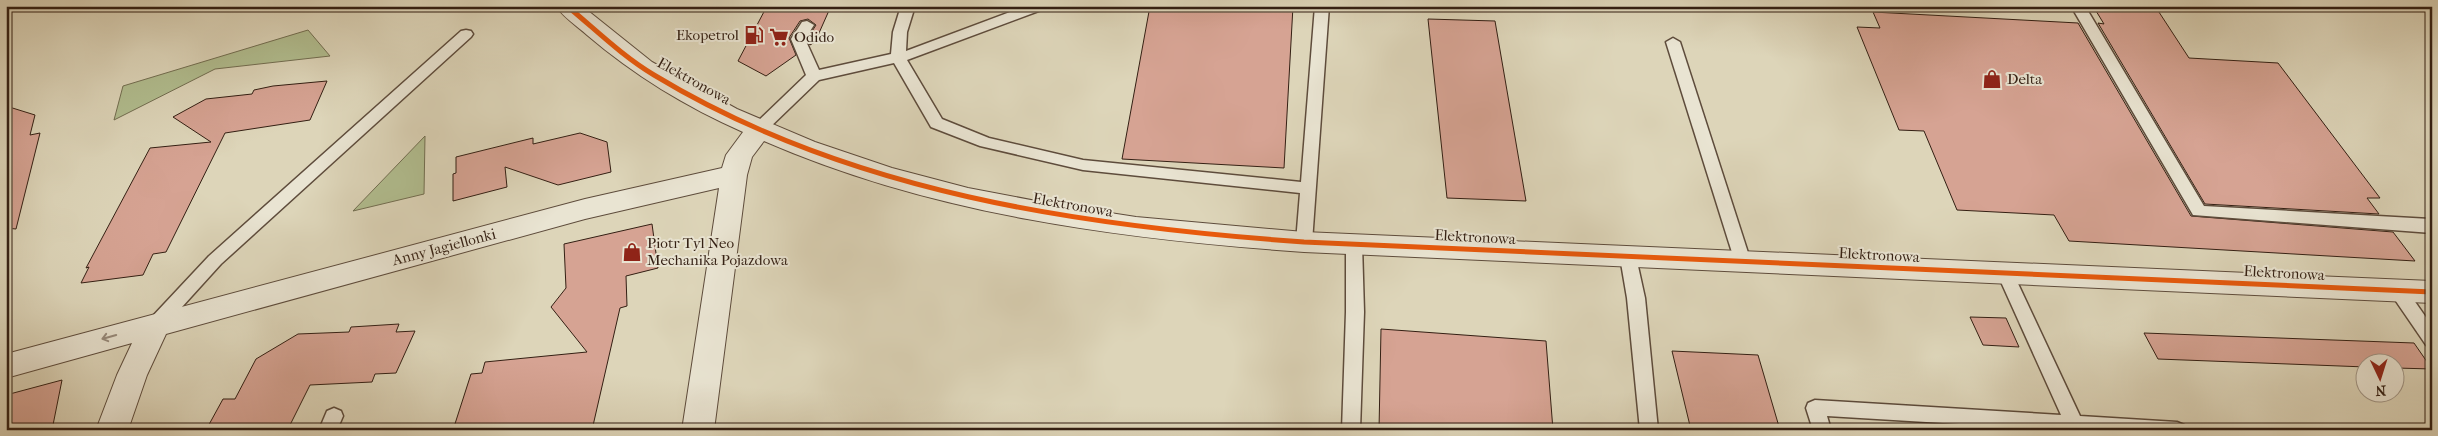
<svg xmlns="http://www.w3.org/2000/svg" width="2438" height="436" font-family="'IM FELL French Canon',serif">
<rect width="100%" height="100%" fill="#ddd5b9"/>
<filter id="stains"><feTurbulence type="fractalNoise" baseFrequency=".004" numOctaves="4"/><feColorMatrix values="0 0 0 0 .2 0 0 0 0 .09 0 0 0 0 .02 0 0 0 .5 -.17"/></filter>
<radialGradient id="worn" r=".72"><stop offset=".6" stop-color="#630" stop-opacity="0"/><stop offset="1" stop-color="#630" stop-opacity=".3"/></radialGradient>
<g fill="#b1bd8f" stroke="#726e51">
<path d="M 308,30 L 330,56 L 215,69 L 114,120 L 123,86 Z"/>
<path d="M 425,136 L 424,194 L 353,211 Z"/>
</g>
<g fill="#d6a393" stroke="#331f13">
<path d="M 767,6 L 831,6 L 815,42 L 810,45 L 807,39 L 816,25 L 808,19 L 800,21 L 789,38 L 796,55 L 766,76 L 738,61 Z"/>
<path d="M 1150,6 L 1293,6 L 1284,168 L 1122,159 Z"/>
<path d="M 2093,6 L 2155,6 L 2189,58 L 2278,63 L 2380,198 L 2367,198 L 2379,214 L 2205,204 L 2098,23 L 2104,24 Z"/>
<path d="M 1873,12 L 2078,23 L 2191,216 L 2393,232 L 2415,261 L 2069,241 L 2054,215 L 1957,210 L 1924,131 L 1899,130 L 1857,27 L 1880,28 Z"/>
<path d="M 1428,19 L 1495,21 L 1526,201 L 1447,198 Z"/>
<path d="M 327,81 L 310,120 L 225,133 L 166,252 L 153,254 L 143,275 L 81,283 L 89,267 L 86,268 L 150,148 L 211,142 L 173,117 L 206,99 L 252,94 L 254,90 L 273,86 Z"/>
<path d="M 6,106 L 35,115 L 30,135 L 40,133 L 16,229 L 6,228 Z"/>
<path d="M 580,133 L 607,142 L 611,172 L 558,185 L 505,167 L 507,187 L 453,201 L 453,174 L 456,173 L 456,157 L 533,138 L 533,144 Z"/>
<path d="M 652,224 L 658,268 L 626,276 L 627,306 L 620,308 L 592,430 L 453,430 L 471,374 L 482,373 L 485,362 L 587,352 L 551,307 L 566,288 L 564,244 Z"/>
<path d="M 1970,317 L 2006,318 L 2019,347 L 1983,345 Z"/>
<path d="M 399,324 L 396,332 L 415,331 L 396,373 L 375,374 L 372,382 L 310,385 L 289,427 L 278,430 L 206,430 L 223,399 L 235,399 L 256,359 L 298,334 L 349,332 L 351,327 Z"/>
<path d="M 1381,329 L 1546,341 L 1553,430 L 1379,430 Z"/>
<path d="M 2144,333 L 2414,343 L 2432,369 L 2396,368 L 2396,364 L 2366,364 L 2366,367 L 2158,359 Z"/>
<path d="M 1672,351 L 1758,355 L 1780,430 L 1691,430 Z"/>
<path d="M 62,380 L 52,430 L 6,430 L 6,395 Z"/>
</g>
<g fill="none" stroke-linecap="round" stroke-linejoin="round">
<g stroke="#5e4c3c" stroke-width="3">
<g id="service">
<path d="M 901,6 L 915,6 L 907,32 L 906,51 L 1026,6 L 1046,6 L 1044,9 L 907,60 L 942,119 L 989,138 L 1083,160 L 1301,182 L 1315,6 L 1329,6 L 1312,242 L 1310,246 L 1304,248 L 1298,246 L 1296,242 L 1300,193 L 1083,170 L 980,146 L 931,127 L 894,63 L 819,80 L 765,132 L 755,132 L 752,128 L 755,124 L 806,75 L 791,39 L 802,22 L 807,21 L 814,25 L 805,39 L 819,70 L 891,54 L 893,32 Z"/>
<path d="M 2071,6 L 2085,6 L 2204,206 L 2430,219 L 2432,233 L 2193,215 Z"/>
<path d="M 466,30 L 471,31 L 473,34 L 471,37 L 221,264 L 162,329 L 156,331 L 150,329 L 147,324 L 150,319 L 209,256 L 461,31 Z"/>
<path d="M 1673,38 L 1680,42 L 1751,262 L 1749,266 L 1743,268 L 1737,266 L 1735,262 L 1666,42 Z"/>
<path d="M 1354,238 L 1360,240 L 1362,244 L 1364,312 L 1360,430 L 1342,430 L 1346,312 L 1346,244 L 1348,240 Z"/>
<path d="M 1628,251 L 1634,253 L 1636,257 L 1645,298 L 1658,430 L 1640,430 L 1627,298 L 1620,257 L 1622,253 Z"/>
<path d="M 2005,267 L 2011,269 L 2013,273 L 2080,416 L 2177,422 L 2184,425 L 2186,430 L 2058,430 L 1827,416 L 1831,430 L 1813,430 L 1806,408 L 1808,403 L 1815,400 L 2061,415 L 1997,273 L 1999,269 Z"/>
<path d="M 2398,285 L 2404,286 L 2432,326 L 2432,347 L 2426,345 L 2389,291 L 2392,286 Z"/>
<path d="M 334,408 L 341,411 L 343,416 L 337,430 L 319,430 L 327,411 Z"/>
</g>
</g>
<g stroke="#5e4c3c" stroke-width="2">
<path id="minor" d="M 556,6 L 582,6 L 652,62 L 737,109 L 815,142 L 892,168 L 968,188 L 1052,204 L 1136,217 L 1304,232 L 2432,281 L 2432,303 L 1304,252 C 1120,239 934,215 764,141 L 752,157 L 747,175 L 714,430 L 682,430 L 719,188 L 585,219 L 166,334 L 147,375 L 128,430 L 96,430 L 117,375 L 132,343 L 6,378 L 6,354 L 585,199 L 722,168 L 726,155 L 743,132 C 686,107 634,75 587,35 C 577,26 563,17 556,6 Z"/>
</g>
<use href="#service" fill="#e9e4d2" fill-rule="evenodd"/>
<use href="#minor" fill="#e9e4d2" fill-rule="evenodd"/>
<g stroke="#e9e4d2" stroke-width="8">
<path id="cycleway" d="M 567,6 C 595,29 622,56 654,75 C 849,193 1080,226 1304,242 L 2432,292"/>
</g>
<use href="#cycleway" stroke="#e8590c" stroke-width="5"/>
</g>
<defs><path id="oneway-shaft" d="M-6 0H5M1.5-3L5.5 0L1.5 3" fill="none" stroke-width="1.6" stroke-linecap="round" stroke-linejoin="round" transform="scale(1.25)"/></defs>
<use stroke="#978b7c" href="#oneway-shaft" transform="translate(109 337) rotate(164)"/>
<defs>
<g id="fuel-bare" transform="scale(1.5)"><path d="M-5.5-6h7V0h2V4h1.3V-2.5L3-4.5l.8-.8L6-3V5H2.5V1h-1V6h-7ZM-4.2-4.7v3.2H.2V-4.7Z" fill="#8f2418" stroke="#e9e4d2" stroke-width="2.5" paint-order="stroke"/></g>
<g id="supermarket-bare" transform="scale(1.5)"><path d="M-6-5.5h2.5l.6 2H6L4.5 2H-2.5L-4.4-4H-6ZM-1.5 3.2a1.3 1.3 0 1 0 .1 0ZM3 3.2a1.3 1.3 0 1 0 .1 0Z" fill="#8f2418" stroke="#e9e4d2" stroke-width="2.5" paint-order="stroke"/></g>
<g id="shop-bare" transform="scale(1.5)"><path d="M-5-2.5h2.3a2.7 3.5 0 0 1 5.4 0H5L5.5 6h-11ZM-1.5-2.5h3a1.5 2.3 0 0 0-3 0Z" fill="#8f2418" stroke="#e9e4d2" stroke-width="2.5" paint-order="stroke"/></g>
</defs>
<g fill-rule="evenodd">
<use href="#fuel-bare" x="754" y="35"/>
<use href="#supermarket-bare" x="779" y="37"/>
<use href="#shop-bare" x="1992" y="79"/>
<use href="#shop-bare" x="632" y="252"/>
</g>
<g text-anchor="middle" dominant-baseline="central" stroke-width="4" stroke-linejoin="round" paint-order="stroke">
<g font-size="15" fill="#331f13" stroke="#e9e4d2" text-anchor="start">
<text x="739" y="35" text-anchor="end">Ekopetrol</text>
<text x="794" y="37">Odido</text>
<text x="2007" y="79">Delta</text>
<text x="647" y="243">Piotr Tyl Neo<tspan x="647" dy="17">Mechanika Pojazdowa</tspan></text>
</g>
<g font-size="15" fill="#331f13" stroke="#e9e4d2">
<text transform="translate(694 81) rotate(29)">Elektronowa</text>
<text transform="translate(1073 205) rotate(10)">Elektronowa</text>
<text transform="translate(1475 237) rotate(3)">Elektronowa</text>
<text transform="translate(444 247) rotate(-15)">Anny Jagiellonki</text>
<text transform="translate(1879 255) rotate(3)">Elektronowa</text>
<text transform="translate(2284 273) rotate(3)">Elektronowa</text>
</g>
</g>
<rect width="2438" height="436" fill="none" stroke="#ddd5b9" stroke-width="25"/>
<rect x="8" y="8" width="2423" height="421" fill="none" stroke="#331f13" stroke-width="2.5"/>
<rect x="12" y="12" width="2413" height="411" fill="none" stroke="#331f13"/>
<g transform="translate(2380 378) rotate(176)"><circle r="24" fill="#e9e4d2" stroke="#a09586"/>
<path d="M0-4L9 19L0 12L-9 19Z" fill="#8f2418"/>
<text y="-8" font-size="14" font-weight="bold" text-anchor="middle" fill="#331f13">N</text>
</g>
<rect width="100%" height="100%" filter="url(#stains)"/>
<rect width="100%" height="100%" fill="url(#worn)"/>
</svg>
